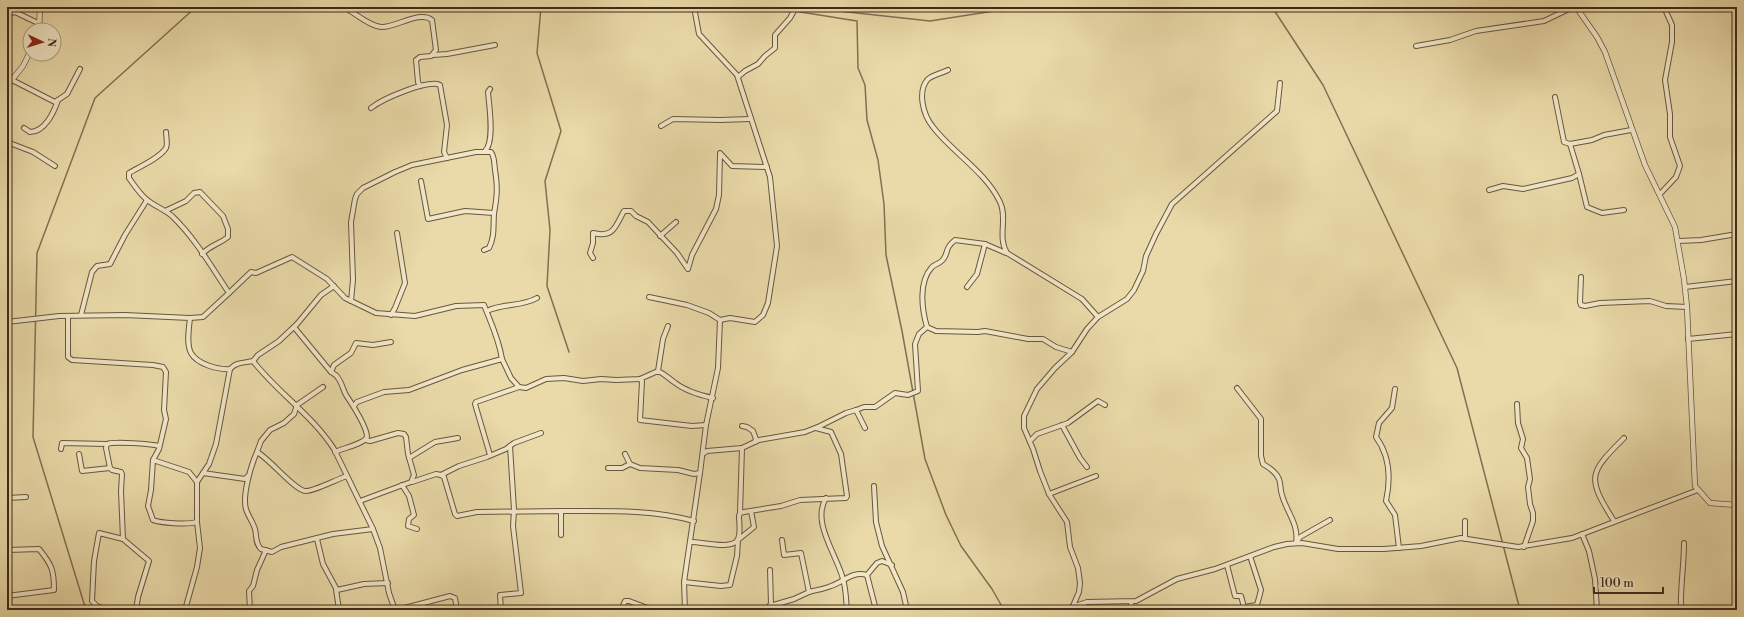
<svg xmlns="http://www.w3.org/2000/svg" width="1744" height="617" font-family="'Libre Bodoni',serif">
<rect width="100%" height="100%" fill="#eadaa9"/>
<filter id="stains"><feTurbulence type="fractalNoise" baseFrequency=".005" numOctaves="4"/><feColorMatrix values="0 0 0 0 .2 0 0 0 0 .09 0 0 0 0 .02 0 0 0 .5 -.17"/></filter>
<radialGradient id="worn" r=".72"><stop offset=".6" stop-color="#630" stop-opacity="0"/><stop offset="1" stop-color="#630" stop-opacity=".3"/></radialGradient>
<g fill="none" stroke-linecap="round" stroke-linejoin="round">
<g stroke="#817054" stroke-width="1.5">
<path d="M 541,7 L 537,53 L 561,131 L 545,181 L 550,230 L 547,286 L 569,352"/>
<path d="M 769,7 L 857,21 L 858,68 L 865,85 L 867,120 L 878,160 L 884,204 L 886,255 L 902,331 L 925,459 L 946,515 L 961,546 L 992,589 L 1004,610"/>
<path d="M 802,7 L 930,21 L 1020,7"/>
<path d="M 1272,7 L 1323,85 L 1457,368 L 1520,610"/>
<path d="M 86,610 L 33,437 L 37,253 L 95,98 L 196,7"/>
</g>
<g stroke="#68573f" stroke-width="6">
<g id="minor">
<path d="M 350,11 C 359,16 370,26 381,27 C 395,28 420,10 432,20 L 436,50 L 431,56 L 420,57 L 416,60 L 418,82 L 420,86"/>
<path d="M 7,15 L 15,12 L 40,24"/>
<path d="M 1416,46 L 1450,40 L 1476,31 L 1544,21 L 1573,7"/>
<path d="M 433,55 L 447,54 L 495,45"/>
<path d="M 948,70 C 942,73 933,75 928,79 C 917,91 923,115 933,127 C 953,153 985,171 1000,202 C 1008,218 997,237 1007,253 L 1082,299 L 1098,317"/>
<path d="M 738,77 L 745,71 L 758,64 L 765,56 L 775,48 L 775,35 L 790,18 L 796,7"/>
<path d="M 12,80 L 55,102 L 67,94 L 80,69"/>
<path d="M 1555,97 L 1564,142 L 1570,144"/>
<path d="M 371,108 C 382,99 428,79 440,85 L 447,125 L 444,152 L 447,158"/>
<path d="M 661,126 L 673,119 L 720,120 L 750,119"/>
<path d="M 24,128 L 30,132 C 45,132 54,112 58,100"/>
<path d="M 7,142 L 33,152 L 55,166"/>
<path d="M 485,151 C 495,142 489,105 488,92 L 490,89"/>
<path d="M 1579,174 L 1587,207 L 1602,213 L 1624,210"/>
<path d="M 421,181 L 428,219 L 465,211 L 494,213"/>
<path d="M 1489,190 L 1503,186 L 1523,189 L 1572,178 L 1579,174 L 1570,144 L 1592,140 L 1604,135 L 1631,130"/>
<path d="M 1660,194 L 1676,177 L 1680,166 L 1670,137 L 1670,114 L 1665,80 L 1672,42 L 1672,25 L 1664,7"/>
<path d="M 165,211 L 186,201 L 194,193 L 200,192 L 223,216 L 228,229 L 228,237 C 218,245 212,244 202,254"/>
<path d="M 660,236 L 676,222"/>
<path d="M 1679,241 L 1701,240 L 1737,234"/>
<path d="M 985,244 L 955,240 C 944,249 949,251 944,258 C 942,263 935,264 932,267 C 918,282 922,310 927,327 L 936,331 L 978,332 L 985,331 L 1028,339 L 1043,339 L 1056,347 L 1072,352"/>
<path d="M 593,258 L 590,253 L 593,243 L 593,233 C 614,238 615,227 624,211 L 631,211 L 636,216 L 648,222 L 677,253 L 688,269 L 692,255 L 716,209 L 719,195 L 720,153 L 732,166 L 767,167"/>
<path d="M 1581,277 L 1580,302 L 1581,305 L 1585,306 L 1600,303 L 1650,301 L 1666,306 L 1687,307"/>
<path d="M 967,287 L 977,274 L 985,244 L 1006,253"/>
<path d="M 1685,287 L 1737,281"/>
<path d="M 229,293 L 251,272 L 256,273 L 292,257 L 327,279 L 345,298 L 376,313 L 415,316 L 456,306 L 484,305 C 491,323 499,339 502,359"/>
<path d="M 649,297 L 687,305 L 709,313 L 720,320 L 730,318 L 755,322 L 763,315 L 768,303 L 777,246 L 770,177 L 737,75 L 699,34 L 694,7"/>
<path d="M 351,301 L 353,280 L 351,222 L 355,199 L 357,194 L 363,188 L 395,172 L 412,165 L 476,152 L 491,152 C 495,158 494,163 495,170 C 498,189 497,196 494,214 C 493,226 495,236 489,248 L 484,250"/>
<path d="M 487,311 C 503,303 521,307 537,298"/>
<path d="M 81,315 L 92,272 L 97,266 L 110,264 L 125,235 L 147,200"/>
<path d="M 391,315 L 395,308 L 405,283 L 397,233"/>
<path d="M 68,316 L 68,357 L 72,360 L 153,365 L 163,367 L 166,372 L 164,410 L 166,419 L 159,449 L 153,460 L 189,472 L 197,482 L 197,522 L 200,548 L 197,567 L 185,610"/>
<path d="M 190,318 C 189,328 186,344 191,353 C 197,364 218,370 230,369"/>
<path d="M 7,322 L 59,316 L 125,315 L 190,318 L 203,317 L 229,293 C 211,266 195,238 172,216 C 164,209 154,206 146,199 C 139,193 134,185 129,178 L 129,173 C 139,167 160,158 166,148 C 168,144 166,136 166,132"/>
<path d="M 294,327 L 331,372 C 334,374 337,375 338,378 C 342,383 343,390 346,395 C 352,404 367,427 367,437 C 364,444 343,448 335,452"/>
<path d="M 1688,339 L 1737,334"/>
<path d="M 253,361 C 277,392 312,415 334,449 L 373,529 L 380,548 L 389,593 L 395,610"/>
<path d="M 658,371 L 663,339 L 668,326"/>
<path d="M 331,372 L 334,365 L 351,353 L 356,343 L 373,345 L 391,342"/>
<path d="M 640,379 L 642,381 L 640,420 L 692,426 L 706,425"/>
<path d="M 323,387 L 297,405 L 294,414 L 284,423 L 270,430 L 261,441 L 257,452 C 270,459 296,492 306,491 C 315,491 337,479 347,476"/>
<path d="M 1237,388 L 1261,419 L 1261,456 L 1263,464 C 1270,468 1276,472 1279,479 C 1281,484 1280,490 1282,495 C 1287,513 1299,524 1296,543"/>
<path d="M 1395,389 L 1392,408 L 1379,423 L 1376,437 C 1390,456 1391,478 1386,501 L 1395,515 L 1399,548"/>
<path d="M 1517,404 L 1518,423 L 1523,439 L 1521,448 L 1527,458 L 1530,479 L 1528,487 L 1530,504 L 1533,513 L 1533,521 L 1524,547"/>
<path d="M 354,406 L 357,402 L 384,392 L 409,390 L 462,370 L 502,359 L 511,378 L 519,387 L 526,388 L 546,379 L 564,378 L 583,381 L 601,379 L 616,380 L 640,379 L 658,371 C 665,374 668,378 674,382 C 685,391 699,395 713,398"/>
<path d="M 856,410 L 864,407 L 875,407 L 895,393 L 908,395 L 918,391 L 915,344 L 919,334 L 927,327"/>
<path d="M 1062,425 L 1080,458 L 1087,467"/>
<path d="M 742,426 L 747,427 L 753,431 L 756,439 L 755,442"/>
<path d="M 1030,441 L 1037,434 L 1068,423 L 1098,401 L 1105,405"/>
<path d="M 107,444 L 106,448 L 110,468"/>
<path d="M 61,449 L 62,443 L 107,444 C 114,441 151,444 159,446"/>
<path d="M 257,452 C 251,465 242,496 246,509 C 248,516 253,522 255,529 C 257,537 255,543 261,549 L 272,552 L 281,547 L 333,534 L 373,529"/>
<path d="M 704,453 L 707,451 L 742,448 L 759,440 L 805,432 L 820,426 L 846,413 L 856,410 L 865,428"/>
<path d="M 79,454 L 82,471 L 110,468 L 112,470 L 121,472 L 122,474 L 121,491 L 123,539"/>
<path d="M 625,454 L 630,464 L 640,468 L 678,470 L 694,474 L 700,473 L 706,425 L 718,368 L 720,320"/>
<path d="M 490,455 L 475,404 L 476,402 L 519,387"/>
<path d="M 409,458 L 435,442 L 458,438"/>
<path d="M 153,460 L 151,490 L 148,506 L 153,520 C 160,523 188,525 197,522"/>
<path d="M 608,468 L 622,468 L 630,464"/>
<path d="M 203,473 L 245,479 L 248,476"/>
<path d="M 441,475 L 444,477 L 455,514 L 457,516 L 477,512 L 561,511 L 561,535"/>
<path d="M 197,482 L 209,464 L 216,444 L 230,369 C 236,362 244,363 253,361 L 258,355 L 279,341 L 297,324 L 321,295 L 334,286"/>
<path d="M 412,482 L 436,474 L 441,475 L 459,466 L 487,457 L 506,449 L 514,443 L 541,433"/>
<path d="M 402,485 L 409,496 L 414,515 L 409,519 L 408,526 L 417,529"/>
<path d="M 874,486 L 876,522 L 882,546 L 903,592 L 907,610"/>
<path d="M 1049,494 L 1096,476"/>
<path d="M 7,498 L 26,497"/>
<path d="M 826,498 C 811,522 837,555 843,579 C 846,589 846,600 847,610"/>
<path d="M 360,501 L 411,482 L 414,475 L 408,454 L 406,437 L 404,434 L 398,433 L 370,441 L 366,440"/>
<path d="M 561,511 C 605,511 651,509 694,521"/>
<path d="M 740,513 L 742,448"/>
<path d="M 1465,521 L 1465,539"/>
<path d="M 1614,521 C 1586,477 1589,473 1624,438"/>
<path d="M 1582,534 L 1589,551 L 1595,579 L 1597,610"/>
<path d="M 317,539 L 323,564 L 337,590 L 364,584 L 388,583"/>
<path d="M 690,542 C 700,541 733,551 738,539 C 741,532 739,523 739,516 L 740,513 L 744,512 L 781,506 L 800,500 L 846,498 L 847,496 L 841,454 L 831,432 L 816,428"/>
<path d="M 1297,542 L 1300,537 L 1330,520"/>
<path d="M 7,550 L 39,549 C 52,565 54,570 54,590 L 7,596"/>
<path d="M 1227,565 L 1235,596 L 1241,596 L 1244,607 L 1257,605 L 1261,590 L 1250,556"/>
<path d="M 684,582 L 721,586 L 730,585 L 737,556 L 738,540 L 754,527 L 751,511"/>
<path d="M 336,589 L 339,610"/>
<path d="M 809,592 C 816,590 824,589 831,586 C 845,581 852,571 867,575"/>
<path d="M 1131,602 L 1132,610"/>
<path d="M 770,606 L 794,599 L 809,592 L 801,553 L 784,555 L 782,540"/>
<path d="M 1073,606 L 1079,592 L 1080,583 L 1078,568 L 1070,547 L 1067,522 L 1049,494 L 1040,471 L 1033,449 L 1024,428 L 1024,416 L 1037,389 L 1055,368 L 1072,352 L 1087,329 L 1098,317 L 1127,299 L 1134,290 L 1143,271 L 1146,256 L 1156,234 L 1172,204 L 1277,111 L 1280,83"/>
<path d="M 108,610 L 97,606 L 92,601 L 94,561 L 99,533 L 123,539 L 149,561 L 138,597 L 136,610"/>
<path d="M 250,610 L 249,591 L 253,586 L 257,570 L 266,550"/>
<path d="M 397,610 L 450,596 L 455,598 L 457,610"/>
<path d="M 501,610 L 500,595 L 521,593 L 513,526 L 514,510 L 510,446"/>
<path d="M 621,610 L 625,601 L 629,601 L 653,610"/>
<path d="M 685,610 L 684,582 L 700,473"/>
<path d="M 766,610 L 771,604 L 770,570"/>
<path d="M 876,610 L 867,575 L 877,563 L 882,561 L 892,565"/>
<path d="M 1063,610 L 1087,602 L 1136,601 L 1177,579 L 1215,569 L 1274,547 L 1287,544 L 1302,543 L 1338,549 L 1384,549 L 1421,546 L 1461,538 L 1518,547 L 1572,538 L 1698,490"/>
<path d="M 1681,610 C 1680,588 1684,566 1684,543"/>
</g>
</g>
<g stroke="#68573f" stroke-width="6">
<g id="tertiary">
<path d="M 1576,7 L 1597,37 L 1605,52 L 1645,165 L 1675,227 L 1684,279 L 1687,307 L 1695,486 L 1710,503 L 1737,505"/>
<path d="M 39,30 L 40,7"/>
<path d="M 7,86 L 23,66 L 30,52"/>
</g>
</g>
<use href="#minor" stroke="#f1e7c7" stroke-width="4"/>
<use href="#tertiary" stroke="#f1e7c7" stroke-width="4.5"/>
</g>
<rect width="1744" height="617" fill="none" stroke="#eadaa9" stroke-width="24"/>
<rect x="8" y="8" width="1728" height="601" fill="none" stroke="#3c2b1c" stroke-width="2"/>
<rect x="12" y="12" width="1720" height="593" fill="none" stroke="#3c2b1c"/>
<g transform="translate(42 42) rotate(94)"><circle r="19" fill="#f1e7c7" stroke="#a99c83"/>
<path d="M0-3L7 15L0 10L-7 15Z" fill="#8f2418"/>
<text y="-6" font-size="11" font-weight="bold" text-anchor="middle" fill="#3c2b1c">N</text>
</g>
<path d="M1594 587v6h69v-6" fill="none" stroke="#3c2b1c" stroke-width="2"/>
<text x="1600" y="587" font-size="12" fill="#3c2b1c" stroke="#f1e7c7" stroke-width="3" paint-order="stroke">100 m</text>
<rect width="100%" height="100%" filter="url(#stains)"/>
<rect width="100%" height="100%" fill="url(#worn)"/>
</svg>
